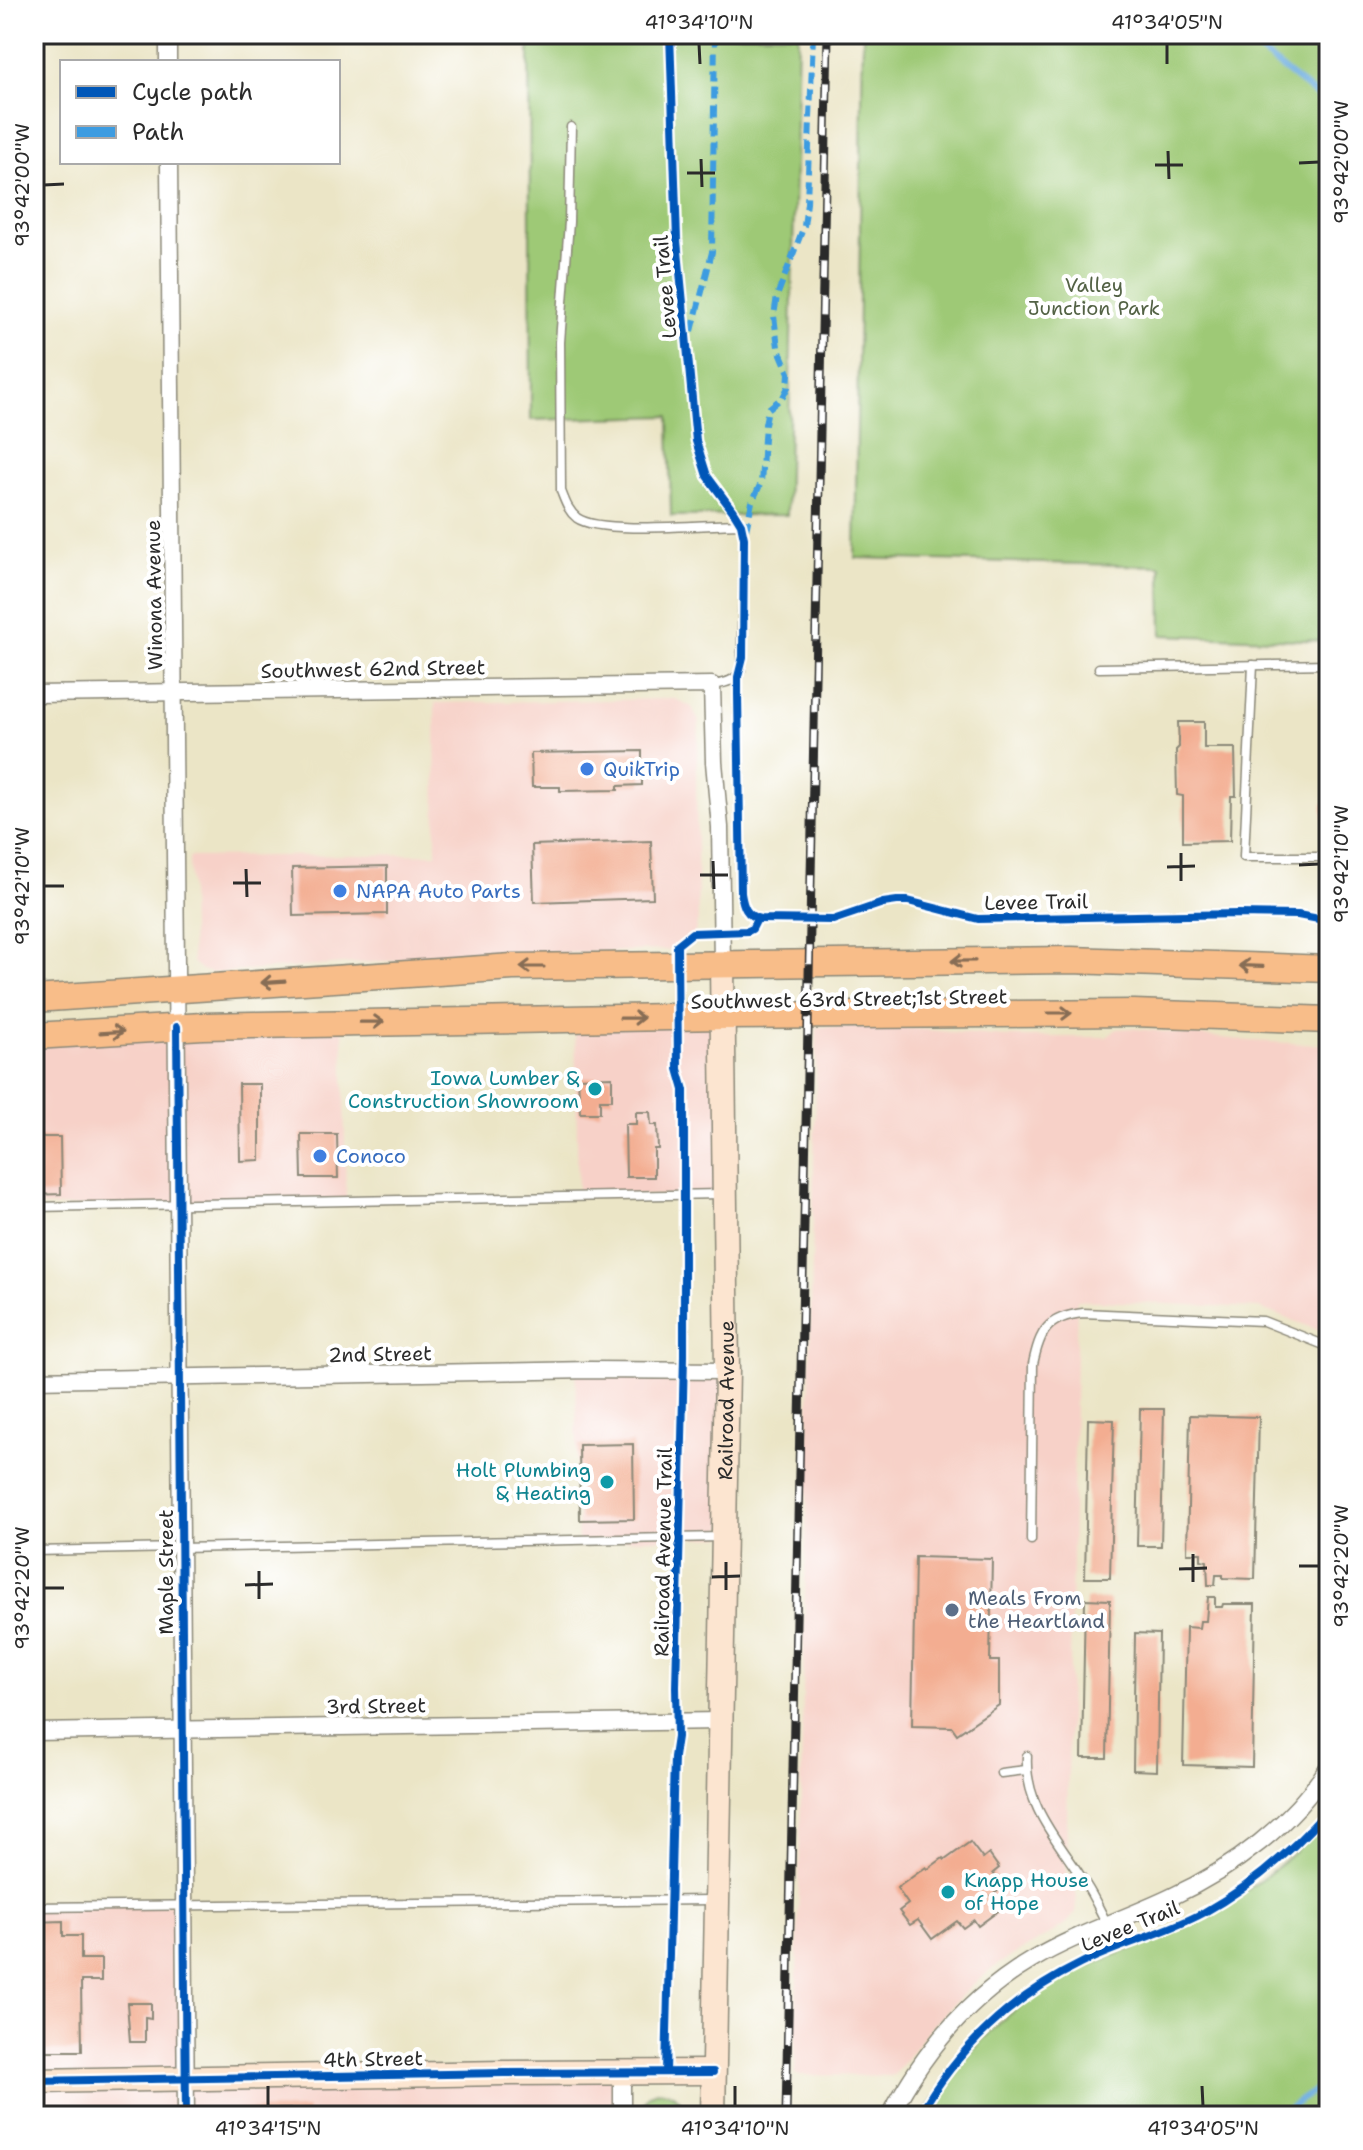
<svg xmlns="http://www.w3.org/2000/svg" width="1363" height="2150" font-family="'Shantell Sans',sans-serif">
<rect width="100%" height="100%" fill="#fff"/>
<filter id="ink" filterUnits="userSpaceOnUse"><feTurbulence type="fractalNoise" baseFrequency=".0125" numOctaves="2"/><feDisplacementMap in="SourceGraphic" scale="16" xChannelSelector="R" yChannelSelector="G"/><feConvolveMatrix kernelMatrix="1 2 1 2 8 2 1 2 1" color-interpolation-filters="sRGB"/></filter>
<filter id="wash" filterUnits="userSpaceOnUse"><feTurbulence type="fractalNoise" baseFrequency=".006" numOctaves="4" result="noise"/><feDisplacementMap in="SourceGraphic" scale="32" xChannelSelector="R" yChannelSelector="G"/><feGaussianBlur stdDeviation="1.8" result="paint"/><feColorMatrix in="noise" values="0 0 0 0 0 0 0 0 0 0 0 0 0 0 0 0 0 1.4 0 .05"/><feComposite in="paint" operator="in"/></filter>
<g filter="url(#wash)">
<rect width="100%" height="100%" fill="#ebe5c6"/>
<g fill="#f7d1c8">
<path d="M 675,699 L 692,707 L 699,722 L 696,778 L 698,920 L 694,936 L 682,947 L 668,950 L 461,956 L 212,973 L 201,970 L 192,962 L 189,857 L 436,854 L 435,703 Z"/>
<path d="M 723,1016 L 725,1194 L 578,1197 L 575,1019 Z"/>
<path d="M 343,1023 L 346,1202 L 34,1207 L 34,1036 Z"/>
<path d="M 817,1027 L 895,1027 L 1006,1037 L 1107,1037 L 1117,1029 L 1129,1028 L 1250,1041 L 1329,1045 L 1329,1334 L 1259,1308 L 1077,1300 L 1066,1876 L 1074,1886 L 1077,1896 L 1075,1913 L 1067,1924 L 1000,1963 L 972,1985 L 928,2030 L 894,2076 L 795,2075 Z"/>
<path d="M 576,1370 L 727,1371 L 723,1537 L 578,1541 Z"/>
<path d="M 185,1904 L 186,2078 L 622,2072 L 622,2116 L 34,2116 L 34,1907 Z"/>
</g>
<g fill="#9ec976" stroke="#647a50" stroke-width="2">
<path d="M 529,34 L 798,34 L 787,515 L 671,516 L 669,416 L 531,420 Z"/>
<path d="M 863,34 L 1329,34 L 1329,641 L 1162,635 L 1161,566 L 855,558 Z"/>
<path d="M 1329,1817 L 1329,2116 L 923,2116 C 955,2065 993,2021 1045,1989 C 1081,1966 1122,1953 1162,1937 C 1227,1910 1282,1869 1329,1817 Z"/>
<path d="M 657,2091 C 674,2091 684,2098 684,2116 L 634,2116 L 649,2094 Z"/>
</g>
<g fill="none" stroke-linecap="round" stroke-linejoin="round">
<g stroke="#6eaee1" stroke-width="6">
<path d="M 1238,34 L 1329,105"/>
<path d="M 1277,2116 L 1329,2081"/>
</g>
</g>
<g id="blocks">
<g fill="#f3ad91">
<path d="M 1178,722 L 1204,722 L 1204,748 L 1235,748 L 1236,796 L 1231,796 L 1230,841 L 1183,842 L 1183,796 L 1177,795 L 1176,750 L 1179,747 Z"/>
<path d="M 642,751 L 642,785 L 618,786 L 618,790 L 560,791 L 560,787 L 532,787 L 531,753 Z"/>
<path d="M 1323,803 L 1329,803 L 1329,843 L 1324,843 Z"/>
<path d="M 651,841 L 653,898 L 534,902 L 532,845 Z"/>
<path d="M 387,866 L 387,914 L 293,916 L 292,868 Z"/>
<path d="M 612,1077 L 612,1100 L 600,1100 L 600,1113 L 580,1113 L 578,1078 Z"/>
<path d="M 239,1084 L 260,1084 L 260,1160 L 240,1161 Z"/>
<path d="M 636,1112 L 650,1112 L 651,1125 L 657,1125 L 658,1149 L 654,1149 L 654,1177 L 626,1177 L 625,1124 L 636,1124 Z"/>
<path d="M 301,1134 L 337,1134 L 338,1178 L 302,1178 Z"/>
<path d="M 34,1137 L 60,1137 L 61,1194 L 34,1195 Z"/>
<path d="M 1140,1409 L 1164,1409 L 1161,1546 L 1137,1546 Z"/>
<path d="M 1190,1415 L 1259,1417 L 1255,1579 L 1223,1578 L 1223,1575 L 1216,1575 L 1215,1585 L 1208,1585 L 1207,1561 L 1201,1560 L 1201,1553 L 1187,1553 Z"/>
<path d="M 1088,1419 L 1114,1420 L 1110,1578 L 1085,1578 Z"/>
<path d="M 633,1444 L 634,1519 L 580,1520 L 579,1445 Z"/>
<path d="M 915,1557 L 992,1559 L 990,1661 L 999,1661 L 999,1705 L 957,1734 L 952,1727 L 912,1726 Z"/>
<path d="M 1208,1597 L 1215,1597 L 1215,1607 L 1222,1607 L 1223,1604 L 1255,1604 L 1252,1767 L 1183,1765 L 1186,1627 L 1199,1628 L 1200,1621 L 1206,1621 Z"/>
<path d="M 1085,1599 L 1110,1600 L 1107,1758 L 1082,1758 Z"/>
<path d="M 1135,1633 L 1159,1634 L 1157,1771 L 1133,1770 Z"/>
<path d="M 970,1842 L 983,1859 L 989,1854 L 999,1868 L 993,1873 L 1003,1887 L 991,1896 L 1001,1909 L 978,1926 L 974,1920 L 963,1928 L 957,1921 L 932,1939 L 918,1920 L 910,1925 L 899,1911 L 908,1904 L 897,1888 L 926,1867 L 928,1869 L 943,1858 L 945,1860 Z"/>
<path d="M 63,1921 L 63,1936 L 81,1936 L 81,1959 L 101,1959 L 101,1981 L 81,1981 L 82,2051 L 34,2051 L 34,1922 Z"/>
<path d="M 127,2003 L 151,2003 L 151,2018 L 145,2017 L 145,2042 L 130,2042 Z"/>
<path d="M 307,2109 L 307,2116 L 218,2116 L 218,2110 Z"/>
<path d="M 581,2109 L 581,2116 L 534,2116 L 534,2110 Z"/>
</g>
</g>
</g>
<g filter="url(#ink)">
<use href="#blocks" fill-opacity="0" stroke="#8b8878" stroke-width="2"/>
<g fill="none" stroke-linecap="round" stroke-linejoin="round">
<g stroke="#8b8878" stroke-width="11">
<g id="lane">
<path d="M 571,127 L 569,222 L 560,342 L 561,491 C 565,501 568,511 577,518 C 601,535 708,524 741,524 L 744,538 L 741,670 C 735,682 724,683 712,685"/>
<path d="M 1253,665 L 1244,857 L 1329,857"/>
<path d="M 1099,668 L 1329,664"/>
<path d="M 34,1207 L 721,1194"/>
<path d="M 1031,1540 L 1033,1364 C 1040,1331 1047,1317 1083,1313 L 1263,1321 L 1329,1347"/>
<path d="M 34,1551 L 721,1537"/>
<path d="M 1027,1756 C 1024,1808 1061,1843 1086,1885 C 1094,1897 1100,1911 1107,1924"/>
<path d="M 1001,1773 L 1026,1770"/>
<path d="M 34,1907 L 713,1900"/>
</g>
</g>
<g stroke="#8b8878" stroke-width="19">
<g id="street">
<path d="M 168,34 L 168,62"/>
<path d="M 169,162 L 186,2116"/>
<path d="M 34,694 L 712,685 L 714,762 L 720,827 L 722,965"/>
<path d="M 34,1380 L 590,1370 L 727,1371"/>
<path d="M 34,1732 L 719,1721"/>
<path d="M 622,2072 L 622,2116"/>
<path d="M 890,2116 C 923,2052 969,1997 1032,1960 C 1076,1934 1125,1919 1171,1897 C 1232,1869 1294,1823 1329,1766"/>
</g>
</g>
<g stroke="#8b8878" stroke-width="27">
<g id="secondary">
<path d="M 34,2081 L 504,2073 L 713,2072"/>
<path id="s1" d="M 713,2116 L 727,1371 L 722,965"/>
</g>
</g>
<g stroke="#8b8878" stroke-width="29">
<g id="primary">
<path d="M 34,999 L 513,967 L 1071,960 L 1329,969"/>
<path d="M 34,1036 L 203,1026 L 723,1016 L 1134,1013 L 1329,1020"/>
</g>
</g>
<use href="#lane" stroke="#fff" stroke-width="8"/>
<use href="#street" stroke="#fff" stroke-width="16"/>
<use href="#secondary" stroke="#fce5d0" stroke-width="24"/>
<use href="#primary" stroke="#f8bd89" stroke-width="26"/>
<g stroke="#2b2b2b" stroke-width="9">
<path id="rail" d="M 786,2116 L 828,34"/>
</g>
<use href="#rail" stroke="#fff" stroke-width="6" stroke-dasharray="18" stroke-linecap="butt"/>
<g stroke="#3d9ce1" stroke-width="6" stroke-dasharray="12 6" stroke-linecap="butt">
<path d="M 692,331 L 712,252 L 715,34"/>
<path d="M 746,531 L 752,502 L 761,483 L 765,424 L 768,409 L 783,397 L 788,387 L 789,373 L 778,347 L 774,316 L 777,296 L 804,226 L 807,203 L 813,34"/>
</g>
<g stroke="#fff" stroke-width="13">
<g id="cycleway">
<path d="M 670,34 L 677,240 L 696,441 L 707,476 L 733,511 L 741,524 L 744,538 L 743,657 L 738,677 L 738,694 L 741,893 C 743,906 746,916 760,919 L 833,920 L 883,903 L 897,901 L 908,901 L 978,919 L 1238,914 L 1298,915 L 1329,921"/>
<path d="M 177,1027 L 186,2116"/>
<path d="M 666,2072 L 674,1757 L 677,1737 L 676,1687 L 684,1356 L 684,1090 L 678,1069 L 677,945 L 692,933 L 748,931 L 752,929 L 757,919"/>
<path d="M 34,2081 L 504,2073 L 713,2072"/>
<path d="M 919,2116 C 956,2050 1012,1997 1080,1964 C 1119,1944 1164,1934 1203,1913 C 1252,1886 1293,1850 1329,1809"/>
</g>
</g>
<use href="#cycleway" stroke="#0057b8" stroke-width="8"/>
</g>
<defs><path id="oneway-shaft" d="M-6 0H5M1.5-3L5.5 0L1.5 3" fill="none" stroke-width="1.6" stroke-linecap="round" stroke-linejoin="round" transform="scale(2)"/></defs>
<g stroke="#876d55">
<use href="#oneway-shaft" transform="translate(963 961) rotate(179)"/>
<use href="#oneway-shaft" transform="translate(1251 966) rotate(-178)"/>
<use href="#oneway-shaft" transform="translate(532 967) rotate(180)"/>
<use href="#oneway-shaft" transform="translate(273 982) rotate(176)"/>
<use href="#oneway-shaft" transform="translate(1060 1013)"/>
<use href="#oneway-shaft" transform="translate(632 1018) rotate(-1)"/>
<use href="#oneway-shaft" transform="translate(372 1022) rotate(-1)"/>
<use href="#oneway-shaft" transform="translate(112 1032) rotate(-4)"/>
</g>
</g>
<path fill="none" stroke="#2b2b2b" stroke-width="3" d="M 699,44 L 700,64M 1167,44 L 1167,64M 1168,151 L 1169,179M 701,159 L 702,187M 1299,163 L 1319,162M 1155,165 L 1183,165M 687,173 L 715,173M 44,185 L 64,184M 1181,853 L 1181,881M 713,861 L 714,889M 1299,865 L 1319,864M 1167,867 L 1195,866M 246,869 L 247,897M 700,875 L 728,875M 233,883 L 261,883M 44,886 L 64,886M 1193,1554 L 1193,1582M 726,1562 L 726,1590M 1299,1566 L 1319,1566M 1179,1569 L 1207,1568M 259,1571 L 259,1599M 712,1577 L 740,1576M 245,1585 L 273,1584M 44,1588 L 64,1588M 268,2086 L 268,2106M 735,2086 L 735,2106M 1202,2086 L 1203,2106"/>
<g fill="#3f7fe0" stroke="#fff" stroke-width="3">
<circle cx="587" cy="769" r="8"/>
<circle cx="340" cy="891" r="8"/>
<circle cx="320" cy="1156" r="8"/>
</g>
<g fill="#0f9aa8" stroke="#fff" stroke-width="3">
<circle cx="595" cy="1089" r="8"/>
<circle cx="607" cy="1482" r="8"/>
<circle cx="948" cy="1892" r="8"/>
</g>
<circle fill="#5c6f8a" stroke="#fff" stroke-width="3" cx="952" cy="1610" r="8"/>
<g text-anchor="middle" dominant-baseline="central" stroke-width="8" stroke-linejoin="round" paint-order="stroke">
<g font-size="20" fill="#536245" stroke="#fff">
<text x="1094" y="285">Valley<tspan x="1094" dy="23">Junction Park</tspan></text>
</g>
<g font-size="20" fill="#2b2b2b" stroke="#fff">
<text transform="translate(665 287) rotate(-95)">Levee Trail</text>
<text transform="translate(154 595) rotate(-91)">Winona Avenue</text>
<text transform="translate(373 669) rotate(-1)">Southwest 62nd Street</text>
<text transform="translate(1036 902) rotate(-1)">Levee Trail</text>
<text transform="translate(849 999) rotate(-1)">Southwest 63rd Street;1st Street</text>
<text transform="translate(380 1354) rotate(-1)">2nd Street</text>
<text stroke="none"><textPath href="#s1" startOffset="716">Railroad Avenue</textPath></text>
<text transform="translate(663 1552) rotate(-89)">Railroad Avenue Trail</text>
<text transform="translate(166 1572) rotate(-90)">Maple Street</text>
<text transform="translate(376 1706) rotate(-1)">3rd Street</text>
<text transform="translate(1130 1926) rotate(-22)">Levee Trail</text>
<text transform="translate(373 2059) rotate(-1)">4th Street</text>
</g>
<g font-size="20" fill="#366cbe" stroke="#fff" text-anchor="start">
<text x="603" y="769">QuikTrip</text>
<text x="356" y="891">NAPA Auto Parts</text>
<text x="336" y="1156">Conoco</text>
</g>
<g font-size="20" fill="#0d838f" stroke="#fff" text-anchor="end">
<text x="579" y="1078">Iowa Lumber &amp;<tspan x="579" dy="23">Construction Showroom</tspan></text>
<text x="591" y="1470">Holt Plumbing<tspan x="591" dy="23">&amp; Heating</tspan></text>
<text x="964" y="1880" text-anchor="start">Knapp House<tspan x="964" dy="23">of Hope</tspan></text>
</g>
<g font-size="20" fill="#4e5e75" stroke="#fff" text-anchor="start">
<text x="968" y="1598">Meals From<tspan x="968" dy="23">the Heartland</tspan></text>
</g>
</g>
<rect width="1363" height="2150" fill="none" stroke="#fff" stroke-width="88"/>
<rect x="60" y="60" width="280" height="104" fill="#ffffff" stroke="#aaaaaa" stroke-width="2"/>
<rect x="76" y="86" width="40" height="12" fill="#0057b8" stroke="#aaaaaa" stroke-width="2"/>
<text x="132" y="100" font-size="24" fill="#2b2b2b">Cycle path</text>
<rect x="76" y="126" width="40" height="12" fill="#3d9ce1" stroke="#aaaaaa" stroke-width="2"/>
<text x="132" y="140" font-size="24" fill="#2b2b2b">Path</text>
<rect x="44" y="44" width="1275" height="2062" fill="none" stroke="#2b2b2b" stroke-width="3"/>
<g font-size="20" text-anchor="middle" fill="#2b2b2b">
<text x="699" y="29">41°34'10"N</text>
<text x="1167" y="29">41°34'05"N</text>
<text transform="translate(1341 162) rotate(-90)" y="7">93°42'00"W</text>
<text transform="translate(22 185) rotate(-90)" y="7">93°42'00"W</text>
<text transform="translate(1341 864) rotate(-90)" y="7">93°42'10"W</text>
<text transform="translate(22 886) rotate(-90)" y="7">93°42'10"W</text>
<text transform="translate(1341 1566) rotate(-90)" y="7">93°42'20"W</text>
<text transform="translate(22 1588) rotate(-90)" y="7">93°42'20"W</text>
<text x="268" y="2135">41°34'15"N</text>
<text x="735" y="2135">41°34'10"N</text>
<text x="1203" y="2135">41°34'05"N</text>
</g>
</svg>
